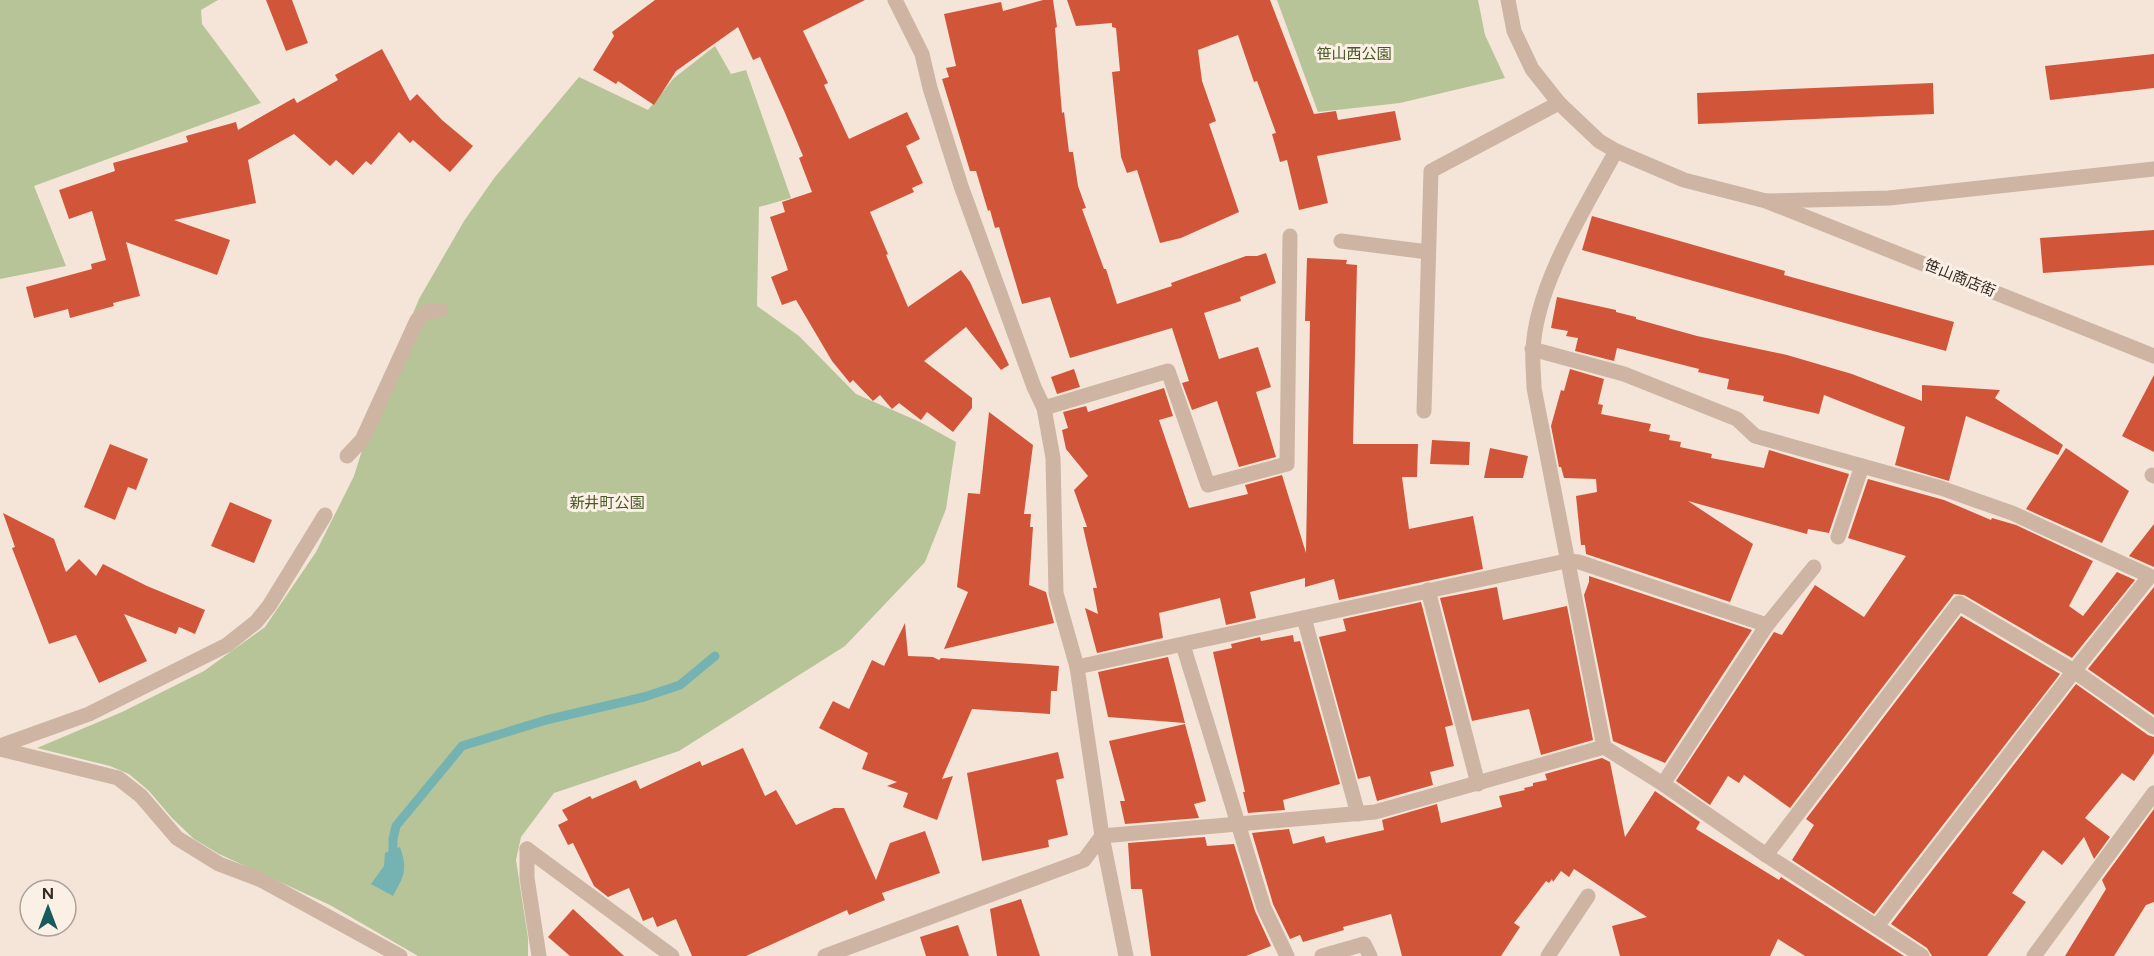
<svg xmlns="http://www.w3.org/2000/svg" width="2154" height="956" font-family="Figtree,'Noto Sans JP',sans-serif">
<rect width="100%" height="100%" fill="#f4e5d8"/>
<g fill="#b7c497">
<path d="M 0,0 L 218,0 L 201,10 L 202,24 L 261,103 L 34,186 L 66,266 L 0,279 Z"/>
<path d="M 1277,0 L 1478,0 L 1485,35 L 1505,78 L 1400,103 L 1318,112 Z"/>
<path d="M 715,46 L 731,74 L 746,70 L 791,198 L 759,207 L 757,306 L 799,336 L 856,394 L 920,422 L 956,442 L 946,509 L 925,562 L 845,646 L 679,751 L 554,793 L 521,837 L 516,860 L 528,938 L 528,956 L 418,956 L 330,905 L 219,854 L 194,839 L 172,818 L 149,791 L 129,774 L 110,766 L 37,748 L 122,712 L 204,671 L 265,627 L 316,552 L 354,476 L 379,396 L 419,299 L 464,221 L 495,177 L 579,77 L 648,110 L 674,78 Z"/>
</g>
<path fill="#75b3b3" d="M 400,847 C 408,870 404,876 393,896 L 371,884 L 384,866 L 385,853 Z"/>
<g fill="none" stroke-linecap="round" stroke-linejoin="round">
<path stroke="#75b3b3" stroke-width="9" d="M 393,862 L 393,839 L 396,826 L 462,746 L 546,720 L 644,697 L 680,685 L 715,656"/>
</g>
<g fill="#d15639">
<path d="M 266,0 L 292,0 L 308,43 L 286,51 Z"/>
<path d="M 655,0 L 865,0 L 803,31 L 828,83 L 824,85 L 849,139 L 907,112 L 920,139 L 906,146 L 923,183 L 912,188 L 914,192 L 870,212 L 888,254 L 886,255 L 908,307 L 961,270 L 970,282 L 1009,365 L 1001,370 L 966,327 L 924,361 L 972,398 L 972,408 L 953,432 L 927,412 L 921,420 L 899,403 L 892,409 L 880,395 L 873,401 L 853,380 L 850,383 L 832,361 L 796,300 L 782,305 L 771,277 L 788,270 L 770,217 L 785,212 L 782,202 L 812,192 L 799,158 L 803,156 L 785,113 L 760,57 L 753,60 L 738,27 L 676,71 L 654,105 L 618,81 L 616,84 L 593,70 L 614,36 L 612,32 Z"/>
<path d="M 1043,0 L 1053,0 L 1057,27 L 1055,28 L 1062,113 L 1064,112 L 1069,152 L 1073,152 L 1078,186 L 1086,208 L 1082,209 L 1104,269 L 1106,269 L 1117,304 L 1172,286 L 1171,283 L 1246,256 L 1257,256 L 1266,253 L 1276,283 L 1240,297 L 1241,301 L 1204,313 L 1219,359 L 1258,347 L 1271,387 L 1256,392 L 1276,457 L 1239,467 L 1217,401 L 1192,410 L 1182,383 L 1189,381 L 1172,328 L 1070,358 L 1050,297 L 1022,304 L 999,227 L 995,228 L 990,210 L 988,211 L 976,171 L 970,171 L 942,79 L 949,77 L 946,68 L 956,66 L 944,14 L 1001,2 L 1003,11 Z"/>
<path d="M 1067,0 L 1270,0 L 1314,114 L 1336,111 L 1338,120 L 1395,111 L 1401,140 L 1317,156 L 1328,203 L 1299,210 L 1287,160 L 1280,162 L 1272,134 L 1276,133 L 1257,81 L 1254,82 L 1238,35 L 1198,50 L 1202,81 L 1216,121 L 1209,124 L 1239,212 L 1181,238 L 1160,243 L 1137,170 L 1127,173 L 1121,157 L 1112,72 L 1120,71 L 1116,28 L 1112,27 L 1112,23 L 1076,26 Z"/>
<path d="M 382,49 L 410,101 L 417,94 L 442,120 L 473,146 L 450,172 L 413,140 L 410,143 L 399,132 L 371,165 L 366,161 L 353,175 L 336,160 L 330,166 L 294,134 L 248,160 L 256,203 L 174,220 L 230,240 L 217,275 L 126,242 L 140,296 L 113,303 L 114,306 L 70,318 L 68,309 L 34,318 L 26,287 L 92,269 L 91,264 L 106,260 L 92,211 L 69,219 L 59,190 L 115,171 L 113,163 L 188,142 L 186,136 L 236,122 L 238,130 L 294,98 L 297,103 L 338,80 L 335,75 Z"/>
<path d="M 2154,54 L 2154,88 L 2050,100 L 2045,66 Z"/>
<path d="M 1933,83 L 1934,114 L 1698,124 L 1697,93 Z"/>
<path d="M 1592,216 L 1785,271 L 1784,275 L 1954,322 L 1946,351 L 1582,250 Z"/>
<path d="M 2154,230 L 2154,265 L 2043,273 L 2040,238 Z"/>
<path d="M 1307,258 L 1347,260 L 1346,264 L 1357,265 L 1353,444 L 1418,444 L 1417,477 L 1402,477 L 1409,529 L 1473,516 L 1483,569 L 1339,600 L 1334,579 L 1305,587 L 1305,578 L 1250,592 L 1256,618 L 1226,625 L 1220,598 L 1159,613 L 1163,638 L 1097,653 L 1085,608 L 1098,614 L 1093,588 L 1097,588 L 1083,527 L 1087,527 L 1074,490 L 1088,476 L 1066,449 L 1062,430 L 1068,428 L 1063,412 L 1086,406 L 1088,412 L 1164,388 L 1173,416 L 1159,420 L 1189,508 L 1248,494 L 1245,485 L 1282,475 L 1306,553 L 1310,321 L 1305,321 Z"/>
<path d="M 1557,297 L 1616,310 L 1616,312 L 1636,317 L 1636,319 L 1697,336 L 1787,355 L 1852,374 L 1922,401 L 1922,385 L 2000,390 L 1995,398 L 2063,445 L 2058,455 L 1966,416 L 1949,481 L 1895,465 L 1905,427 L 1824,395 L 1819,414 L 1763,401 L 1764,396 L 1727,389 L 1729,379 L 1698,372 L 1699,369 L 1617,348 L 1614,361 L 1575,351 L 1578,338 L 1566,336 L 1568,331 L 1551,328 Z"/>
<path d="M 1074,369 L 1080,387 L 1057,394 L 1051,377 Z"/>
<path d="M 1570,369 L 1604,379 L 1598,404 L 1603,405 L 1601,414 L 1651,424 L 1649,431 L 1670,435 L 1669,440 L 1681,442 L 1680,447 L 1712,454 L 1711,458 L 1764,468 L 1769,450 L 1849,474 L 1829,533 L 1808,529 L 1807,534 L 1688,501 L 1753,544 L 1730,602 L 1586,554 L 1585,545 L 1581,545 L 1576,496 L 1597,492 L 1596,479 L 1564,478 L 1561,467 L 1559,467 L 1551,426 L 1561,390 L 1564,391 Z"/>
<path d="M 2154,375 L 2154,452 L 2122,436 Z"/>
<path d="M 989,412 L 1033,445 L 1024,514 L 1031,514 L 1030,527 L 1033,527 L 1029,585 L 1046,592 L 1054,623 L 944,649 L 968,592 L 957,587 L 968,493 L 980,494 Z"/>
<path d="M 1432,440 L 1470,442 L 1469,465 L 1430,464 Z"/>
<path d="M 110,444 L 148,459 L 136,490 L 128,487 L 115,520 L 84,507 Z"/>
<path d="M 1490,448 L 1528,456 L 1523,478 L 1484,478 Z"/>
<path d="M 2066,448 L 2129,491 L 2102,543 L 2026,509 Z"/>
<path d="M 1868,479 L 1944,500 L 1991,520 L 1992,518 L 2016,525 L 2093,561 L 2069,606 L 2083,616 L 2117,572 L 2135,580 L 2072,658 L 1964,595 L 1954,594 L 1790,808 L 1744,775 L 1739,783 L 1728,776 L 1710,805 L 1676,781 L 1774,632 L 1782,635 L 1815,585 L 1864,617 L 1906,556 L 1848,538 Z"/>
<path d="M 230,502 L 272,520 L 254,563 L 211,546 Z"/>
<path d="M 3,513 L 54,539 L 66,572 L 79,559 L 96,576 L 103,564 L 147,586 L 205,610 L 195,634 L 179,627 L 176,634 L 124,614 L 147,661 L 99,683 L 76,635 L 49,644 L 12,548 L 15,547 Z"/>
<path d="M 2154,524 L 2154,567 L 2129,556 Z"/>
<path d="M 1589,576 L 1752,630 L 1665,763 L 1613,741 L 1584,595 L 1589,582 Z"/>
<path d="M 1497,587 L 1503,620 L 1567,606 L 1593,740 L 1541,755 L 1529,709 L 1472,721 L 1440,598 Z"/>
<path d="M 2154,587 L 2154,715 L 2088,669 Z"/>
<path d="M 1421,602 L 1453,725 L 1445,727 L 1454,766 L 1430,772 L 1433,785 L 1377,801 L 1370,776 L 1358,779 L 1319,637 L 1346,631 L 1343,619 Z"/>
<path d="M 1961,616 L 2060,674 L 1874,914 L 1792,860 L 1814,825 L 1806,819 Z"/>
<path d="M 905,623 L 908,656 L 933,657 L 939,660 L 941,658 L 1059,666 L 1057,691 L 1051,691 L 1050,714 L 972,709 L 942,779 L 953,776 L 937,820 L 903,807 L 908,793 L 887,786 L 897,782 L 862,769 L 868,753 L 819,728 L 833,701 L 849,709 L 872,660 L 884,666 Z"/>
<path d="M 1293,635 L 1294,642 L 1300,641 L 1340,784 L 1283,800 L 1285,810 L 1248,813 L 1243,792 L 1245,792 L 1213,652 L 1232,648 L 1231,644 L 1260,637 L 1261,641 Z"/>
<path d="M 1168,657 L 1185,723 L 1108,717 L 1098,672 Z"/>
<path d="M 2076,684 L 2148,735 L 2154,737 L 2154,753 L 2134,781 L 2122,773 L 2085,818 L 2110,837 L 2094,859 L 2084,837 L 2062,865 L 2043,850 L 2012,893 L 2026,902 L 1987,956 L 1932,956 L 1927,948 L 1891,924 Z"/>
<path d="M 1185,724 L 1206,801 L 1194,804 L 1199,818 L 1125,824 L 1120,801 L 1125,801 L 1109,741 Z"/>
<path d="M 743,748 L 765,796 L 776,790 L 796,825 L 834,808 L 844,808 L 876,880 L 890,843 L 925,831 L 940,873 L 882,893 L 885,900 L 849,915 L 847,910 L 746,956 L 692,956 L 676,919 L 657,927 L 653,917 L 643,921 L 629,888 L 608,897 L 594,886 L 573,843 L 568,845 L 558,825 L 568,820 L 562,810 L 590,796 L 592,799 L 636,780 L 640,789 L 700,761 L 702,766 Z"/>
<path d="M 1058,752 L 1064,778 L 1056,780 L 1068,835 L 1048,840 L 1049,847 L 982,861 L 967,773 Z"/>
<path d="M 1602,758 L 1610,762 L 1625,837 L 1655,791 L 1700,822 L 1696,829 L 1779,880 L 1781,877 L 1904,956 L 1805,956 L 1778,939 L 1770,956 L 1620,956 L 1612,926 L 1647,917 L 1574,869 L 1569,877 L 1561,871 L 1553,882 L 1552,879 L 1549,883 L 1546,881 L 1514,923 L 1520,927 L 1501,956 L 1402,956 L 1391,914 L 1343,927 L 1344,930 L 1303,942 L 1300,935 L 1290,939 L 1273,904 L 1252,833 L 1289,829 L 1293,844 L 1324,836 L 1326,843 L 1384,830 L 1382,820 L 1437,804 L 1441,823 L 1502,807 L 1499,796 L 1525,790 L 1524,788 L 1533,786 L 1533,783 L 1547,780 L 1545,774 Z"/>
<path d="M 2154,809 L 2154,902 L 2146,905 L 2114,956 L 2065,956 L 2106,889 L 2102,880 Z"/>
<path d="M 1205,837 L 1207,846 L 1234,844 L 1255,911 L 1271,946 L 1246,956 L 1151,956 L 1142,889 L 1131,889 L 1128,843 Z"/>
<path d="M 1021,899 L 1040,956 L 997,956 L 990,909 Z"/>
<path d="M 573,909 L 624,956 L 570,956 L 548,937 Z"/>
<path d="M 958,925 L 969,956 L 926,956 L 920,937 Z"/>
</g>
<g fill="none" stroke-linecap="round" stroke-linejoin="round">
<path stroke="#cdb4a3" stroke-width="15" d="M 347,456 L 362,440 L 417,320 L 426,312 L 441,310"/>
<g stroke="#cdb4a3" stroke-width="15">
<path d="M 895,0 L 922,54 L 930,88 L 961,186 L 1034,387 L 1044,408 L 1053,458 L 1056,593 L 1077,667 L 1102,836 L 1126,956"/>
<path d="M 1616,151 C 1585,208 1535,286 1533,351 C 1532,363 1534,376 1534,388 L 1604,747 L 1663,784 L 1766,855 L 1922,956"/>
<path d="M 1766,201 L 2154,356"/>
<path d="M 1341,241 L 1428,252"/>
<path d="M 1532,349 L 1624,374 L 1737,419 L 1755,436 L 1941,488 L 2012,513 L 2150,576 L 2074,671 L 1877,926"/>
<path d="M 1044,408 L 1168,371 L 1208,485 L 1287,464 L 1290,236"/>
<path d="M 1424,411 L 1431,171 L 1559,103"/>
<path d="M 2152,475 L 2154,476"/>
<path d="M 1838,537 L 1862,466"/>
<path d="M 1428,590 L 1478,784"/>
<path d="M 1304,618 L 1358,814"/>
<path d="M 1183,645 L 1264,908 L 1287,956"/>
<path d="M 1077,667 L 1566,561 L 1579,562 L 1767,625"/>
<path d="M 0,746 L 89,714 L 227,645 L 256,622 L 269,606 L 325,515"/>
<path d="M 0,749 L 118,778 L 141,796 L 177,838 L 219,864 L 261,880 L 400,956"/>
<path d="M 1663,784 L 1767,625 L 1814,567"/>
<path d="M 527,849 L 672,956"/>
<path d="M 527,849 L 527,878 L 539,956"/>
<path d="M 1766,855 L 1959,603 L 2074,671 L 2154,727"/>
<path d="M 825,956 L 1084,860 L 1102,836 L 1375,812 L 1604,747"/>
<path d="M 1322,956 L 1364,944 L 1370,956"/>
<path d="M 1548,956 L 1588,896"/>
<path d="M 2034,956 L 2154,793"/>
</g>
<path stroke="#cdb4a3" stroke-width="15" d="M 1508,0 L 1514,31 L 1532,69 L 1559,103 L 1599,141 L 1616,151 L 1684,180 L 1766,201 L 1889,198 L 2154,169"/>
</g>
<g text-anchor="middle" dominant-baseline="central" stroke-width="6" stroke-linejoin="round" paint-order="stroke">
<g font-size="15" fill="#485827" stroke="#fbf0e5">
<text x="1354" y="54">笹山西公園</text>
<text x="607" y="503">新井町公園</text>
</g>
<g font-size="15" fill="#372b26" stroke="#fbf0e5">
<text transform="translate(1960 278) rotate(22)">笹山商店街</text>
</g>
</g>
<g transform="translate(48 908)"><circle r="28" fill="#fbf0e5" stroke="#ada199" stroke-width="1.5"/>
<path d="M0-4.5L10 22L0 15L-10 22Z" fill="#185b5d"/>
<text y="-9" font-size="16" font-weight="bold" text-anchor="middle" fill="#372b26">N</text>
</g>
</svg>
